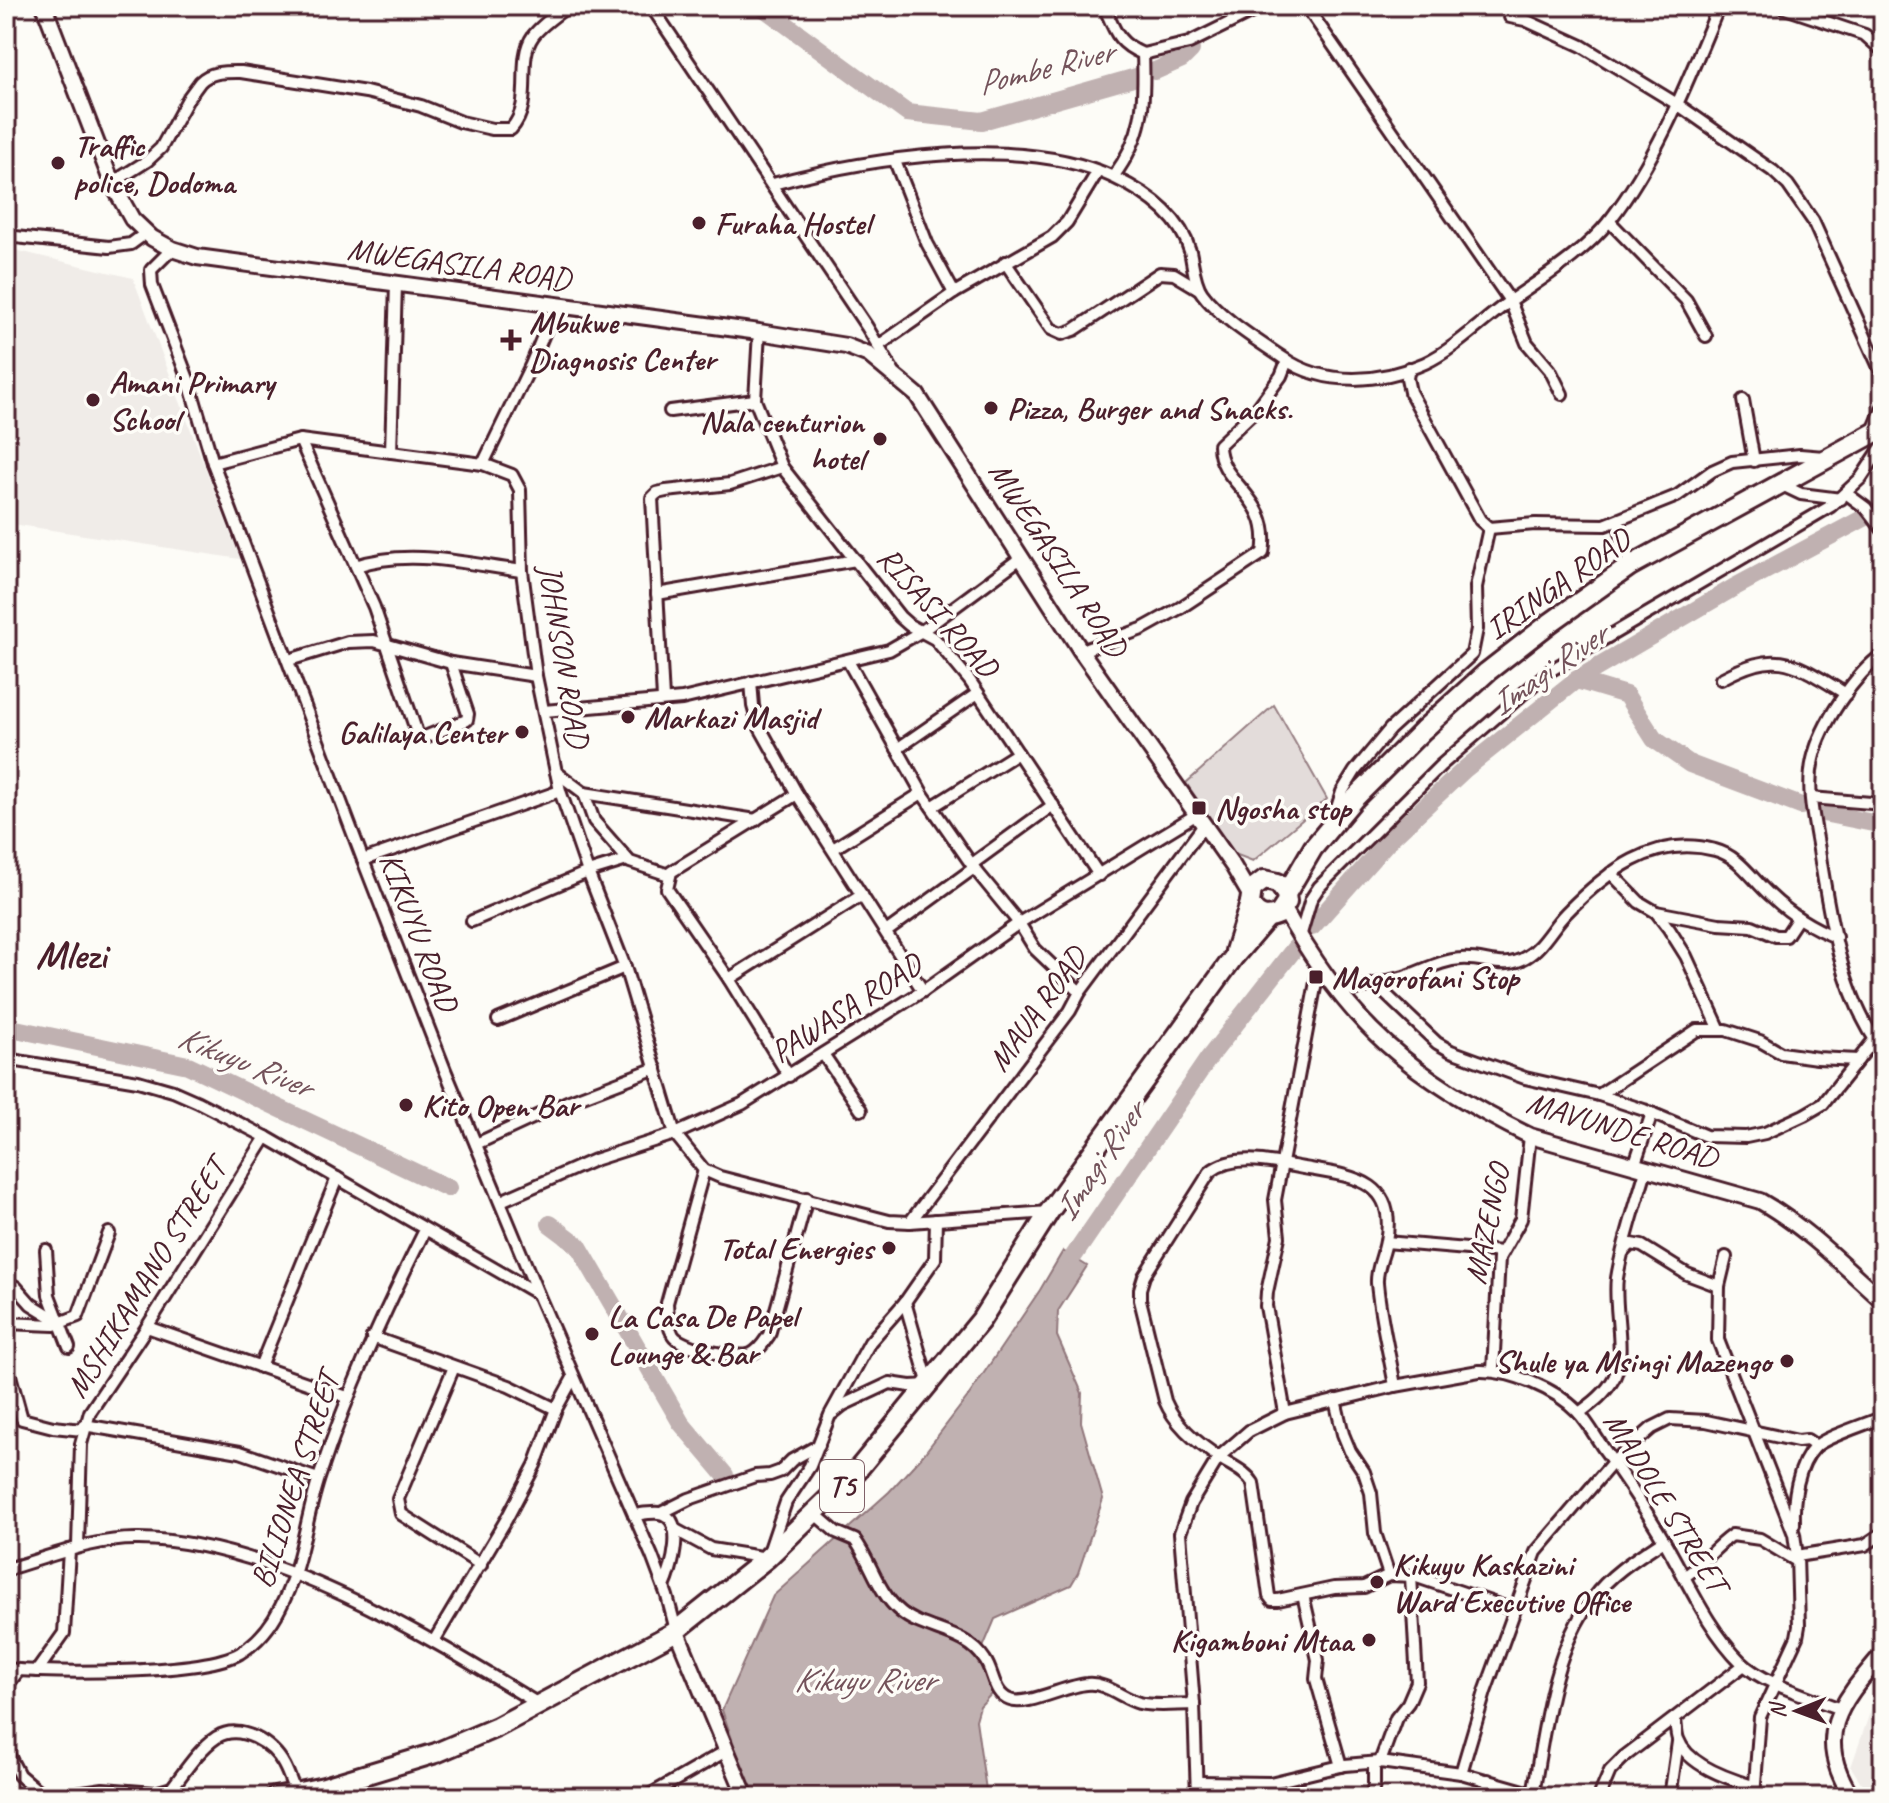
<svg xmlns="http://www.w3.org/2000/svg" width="1889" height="1803" font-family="Caveat,sans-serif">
<rect width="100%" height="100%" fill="#fdfcf7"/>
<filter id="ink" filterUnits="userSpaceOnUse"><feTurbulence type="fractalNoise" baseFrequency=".0125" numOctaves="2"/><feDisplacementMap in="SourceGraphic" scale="16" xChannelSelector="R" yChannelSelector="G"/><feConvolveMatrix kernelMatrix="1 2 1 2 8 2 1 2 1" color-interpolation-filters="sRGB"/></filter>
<g filter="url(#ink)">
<g fill="#f0ece8">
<path d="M 6,248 L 133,278 L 240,559 L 6,523 Z"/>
<path d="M 1883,1688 L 1883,1797 L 1870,1797 L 1851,1767 L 1875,1698 Z"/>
</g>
<path fill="#e3dcda" stroke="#967e82" stroke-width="2" d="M 1274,705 L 1327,799 L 1253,861 L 1232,853 L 1212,828 L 1211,819 L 1186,783 Z"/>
<path fill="#c0b1b1" stroke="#91777b" stroke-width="2" d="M 1063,1251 L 1087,1266 L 1058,1311 L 1057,1336 L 1082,1393 L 1081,1422 L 1103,1499 L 1078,1573 L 1071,1585 L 995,1619 L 979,1657 L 994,1691 L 980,1706 L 976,1720 L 986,1790 L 977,1797 L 752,1797 L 722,1710 L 773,1596 L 889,1492 L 923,1455 L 969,1395 L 1040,1290 Z"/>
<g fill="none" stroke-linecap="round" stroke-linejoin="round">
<path stroke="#91777b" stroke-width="3" d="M 1191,50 L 1274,6"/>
<g stroke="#c0b1b1" stroke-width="18">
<path d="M 761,6 L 907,113 L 982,121 L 1140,76"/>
<path d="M 1155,71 L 1182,59 L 1191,50"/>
<path d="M 1878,511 L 1883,509"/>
<path d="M 1576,680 L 1626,695 L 1654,739 L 1690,764 L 1801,806"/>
<path d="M 1823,813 L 1883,825"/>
<path d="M 1312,927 L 1389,840 L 1465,769 L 1576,680 L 1733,588 L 1864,518"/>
<path d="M 6,1027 L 188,1065 L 448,1188"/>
<path d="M 550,1224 L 578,1245 L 681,1423 L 725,1475"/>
<path d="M 1073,1257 L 1208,1059 L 1295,948"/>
</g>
<g stroke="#4a1f2b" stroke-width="16">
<g id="street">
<path d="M 651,6 L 867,327 L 893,371"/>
<path d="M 1104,6 C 1115,31 1117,43 1143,54 L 1189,43 L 1264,6"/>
<path d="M 1306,6 L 1510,301 L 1527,343 L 1550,370 L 1562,394"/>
<path d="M 1779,6 L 1865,35 L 1883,51"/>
<path d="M 1510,17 L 1525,20 L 1582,46 L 1677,104 L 1773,171 L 1788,185 L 1813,221 L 1883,376"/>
<path d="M 895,161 L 927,243 L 954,293"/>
<path d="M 1113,177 C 1144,135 1145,104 1143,54"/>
<path d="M 112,183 L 147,161 L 161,148 L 189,97 L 200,82 C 211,71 226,72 241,72 L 366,92 L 421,106 L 461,122 L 492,129 L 511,129 C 535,103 515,61 533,36 C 542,24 556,15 568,6"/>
<path d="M 773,184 C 868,158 1021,134 1113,177 C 1145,192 1180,215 1190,251 C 1193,264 1194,282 1202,293 C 1219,317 1258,341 1283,358 C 1325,387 1380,383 1425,363 C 1455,349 1482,321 1510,301 C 1544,277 1583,254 1610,220 C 1659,156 1688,80 1719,6"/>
<path d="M 1609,221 L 1686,300 L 1706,336"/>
<path d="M 6,236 L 109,247 L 131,244 L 146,233"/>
<path d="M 172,249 L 151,270 L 152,285 L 188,379 L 213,463 L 363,860 L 445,1070 L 538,1294 L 652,1556 L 667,1596 L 676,1630"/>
<path d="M 1005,262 L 1051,329 L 1062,334 L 1074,330 L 1160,273 L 1174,274 L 1199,289"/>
<path d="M 759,332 L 755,400 L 782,467 L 900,617 L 909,625 L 935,639 L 970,681 L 1099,875"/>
<path d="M 878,346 L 954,293 L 1052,237 L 1067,222 L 1098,171"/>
<path d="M 1409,368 L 1407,378 L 1410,392 L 1480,520 L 1489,528 L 1535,524 L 1605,525 L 1677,496 L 1712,471 L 1732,462 L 1800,455 L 1824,457"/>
<path d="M 1743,400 L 1754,461"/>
<path d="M 670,411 L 755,400"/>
<path d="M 1873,431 L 1883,407"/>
<path d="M 300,440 L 374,607 L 418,736 L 425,737 L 467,720 L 468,714 L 451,663"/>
<path d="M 391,452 L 396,284"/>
<path d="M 213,463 L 300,440 L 483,464 L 512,475 L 520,490 L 522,571 L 536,676 L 560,791 L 588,872 L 625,967 L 675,1134 L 704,1170 L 720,1177 L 889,1221 L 910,1222 L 1049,1212"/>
<path d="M 483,464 L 531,365 L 556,305"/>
<path d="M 1780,484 L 1801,494 L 1841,499"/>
<path d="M 1847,494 L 1866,508 L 1883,530"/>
<path d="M 1618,521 L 1630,566"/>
<path d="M 356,566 C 409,548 468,564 522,571"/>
<path d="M 657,594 L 856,560"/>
<path d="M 1081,651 L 1142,629 L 1180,608 L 1263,553 C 1273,496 1219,485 1219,445 L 1256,410 L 1281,376 L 1287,361"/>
<path d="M 1883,654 C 1854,675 1821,724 1813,759 C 1806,789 1814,820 1819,850 C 1829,915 1842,998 1883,1051"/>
<path d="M 289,660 L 348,642 L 374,641 L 451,663 L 536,676"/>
<path d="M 848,661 L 922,793 L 974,868 L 1019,923 L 1035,949 L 1080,992"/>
<path d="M 1721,679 C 1779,648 1793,662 1846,694"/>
<path d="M 751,682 L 753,706 L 758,724 L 797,794 L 923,991"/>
<path d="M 663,699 L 652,498 L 657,493 L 666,491 L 730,484 L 782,467"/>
<path d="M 544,711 L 682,699 L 889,650 L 922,631 L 1022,557"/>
<path d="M 897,749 L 978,693"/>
<path d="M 556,772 L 584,793 L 594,821 L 630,862 L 669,875"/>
<path d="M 584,793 L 756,820"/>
<path d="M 1811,798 L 1883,804"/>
<path d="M 932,807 L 1018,753"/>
<path d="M 1335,814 L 1342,792 L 1355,771 L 1390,729 L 1472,654 L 1477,629 L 1476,587 L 1489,528"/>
<path d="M 833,849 L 922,793"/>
<path d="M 363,860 L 560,791"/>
<path d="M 972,864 L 1053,805"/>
<path d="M 1611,873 L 1639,902 L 1656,912 L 1669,929 L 1686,956 L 1720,1030"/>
<path d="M 1656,912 L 1719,924 L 1752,926 L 1776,936 L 1786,936 L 1798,918"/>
<path d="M 472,921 L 588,872 L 627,860"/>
<path d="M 886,932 L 974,868"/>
<path d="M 1300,937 L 1311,899 L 1319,887 L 1440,766 L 1548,672 L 1831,506 L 1861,478 L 1883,445"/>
<path d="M 729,979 L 862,895"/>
<path d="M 1375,984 L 1437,1043 L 1451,1051 L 1525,1078 L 1599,1095 L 1644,1110 L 1706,1136 L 1746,1137 L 1765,1133 L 1804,1115 L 1823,1104 L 1874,1040"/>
<path d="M 1339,993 C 1360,988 1382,983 1404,977 C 1423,971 1441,960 1461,959 C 1485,957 1504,971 1526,957 C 1543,947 1552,927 1566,913 C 1606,872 1654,834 1715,850 C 1739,856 1752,879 1770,895 C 1790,914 1810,927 1836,937"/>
<path d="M 498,1020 L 625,967"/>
<path d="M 823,1054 L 861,1110"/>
<path d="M 6,1059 L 138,1081 L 173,1091 L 198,1102 L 266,1137 L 538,1294"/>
<path d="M 789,1076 L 729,979 L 667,889 L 671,872 L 797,794"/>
<path d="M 1599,1095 L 1697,1030 L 1726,1030 L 1760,1041 L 1781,1053 L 1817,1058 L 1858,1060"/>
<path d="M 476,1144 L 567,1102 L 656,1068"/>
<path d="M 1634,1166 L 1652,1113"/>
<path d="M 704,1170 L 667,1303 C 668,1314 667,1325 673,1335 C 681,1348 737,1360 751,1354 C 760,1350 764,1342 769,1335 L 807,1198"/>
<path d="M 501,1201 L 594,1160 L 675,1134 L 742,1104 L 923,991 L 1019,923 L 1197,814"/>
<path d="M 910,1222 L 1070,1011 L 1080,992 L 1204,825"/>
<path d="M 1386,1242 L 1502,1252"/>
<path d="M 46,1250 L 49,1295 L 69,1347"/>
<path d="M 1623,1252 L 1631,1244 L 1642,1246 L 1687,1274 L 1719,1286"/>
<path d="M 1726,1257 L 1719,1286 L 1718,1340 L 1794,1534 L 1797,1556"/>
<path d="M 6,1282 L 16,1287 L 31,1304 L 60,1322"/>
<path d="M 6,1323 L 54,1325 L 78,1316 L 109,1233"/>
<path d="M 147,1327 L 347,1397"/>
<path d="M 372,1337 L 509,1386 L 556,1409"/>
<path d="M 6,1361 L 22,1419 L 53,1427 L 83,1430"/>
<path d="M 260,1367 L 337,1178"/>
<path d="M 454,1367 L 398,1499 L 401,1514 L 481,1565"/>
<path d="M 1493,1371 L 1499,1258 L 1521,1219 L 1530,1136"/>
<path d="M 1395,1386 C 1389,1352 1380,1317 1377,1283 C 1376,1268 1384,1255 1386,1241 C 1399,1174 1342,1176 1293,1166 C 1267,1161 1232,1154 1210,1172 L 1144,1276 L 1140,1289 L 1140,1300 L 1165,1401 C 1175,1425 1201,1446 1223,1460 C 1234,1467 1246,1472 1253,1483 L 1269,1596 L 1272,1600 L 1278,1600 L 1334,1588 L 1364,1587 L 1389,1575 L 1414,1576 L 1514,1610"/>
<path d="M 1335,1400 L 1343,1434 L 1350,1451 L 1364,1472 L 1371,1493 L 1375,1533 L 1389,1575"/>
<path d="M 833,1413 L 843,1405 L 890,1383 L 910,1386 L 929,1385 L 905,1302"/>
<path d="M 1285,1413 L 1266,1306 L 1267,1292 L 1279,1237 L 1275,1200 L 1319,966"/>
<path d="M 1579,1413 C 1593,1403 1606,1393 1614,1378 C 1627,1352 1613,1308 1617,1278 C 1623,1241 1636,1205 1646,1170"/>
<path d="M 84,1425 L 240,1452 L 318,1479"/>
<path d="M 661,1513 L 689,1499 L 755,1476 L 770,1475 L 781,1471 L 792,1460 L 819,1445"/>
<path d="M 815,1514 L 836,1532 L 855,1540 C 872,1563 877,1592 901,1612 C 925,1632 966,1630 985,1660 C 994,1673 993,1694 1010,1700 C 1026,1707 1067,1685 1087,1684 C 1105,1682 1122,1698 1139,1703 C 1156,1707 1176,1704 1194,1704"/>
<path d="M 634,1515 C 642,1514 652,1512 659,1513 C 688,1517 671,1572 664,1587"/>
<path d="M 1794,1524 C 1793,1499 1797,1466 1815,1447 C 1825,1437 1867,1424 1883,1417"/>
<path d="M 674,1529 L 711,1549 L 767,1558 L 786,1502 L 810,1466 L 830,1415 L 870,1342 L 905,1302 L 935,1259 L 936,1220"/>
<path d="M 78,1546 L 81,1444 L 90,1412 L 147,1327 L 266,1137"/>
<path d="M 6,1572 L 14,1567 C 55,1555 96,1538 139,1539 C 273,1541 427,1636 540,1705"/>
<path d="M 1684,1577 C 1705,1563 1712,1549 1732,1535 L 1760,1539 L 1795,1560"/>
<path d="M 1303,1595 L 1318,1660 L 1316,1679 L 1341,1766"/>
<path d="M 434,1641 L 506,1520 L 535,1465 L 556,1409 L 573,1378"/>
<path d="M 6,1669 C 54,1673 202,1675 240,1653 C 258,1642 271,1626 280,1608 C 302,1567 305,1519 320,1475 C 348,1390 385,1310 425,1230"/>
<path d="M 37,1671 L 64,1633 L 69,1550"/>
<path d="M 6,1687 L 19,1670"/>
<path d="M 1675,1720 C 1676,1726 1676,1734 1678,1739 C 1687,1765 1729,1779 1753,1786"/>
<path d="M 6,1750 L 19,1775 L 44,1796"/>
<path d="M 1461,1773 L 1485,1692 L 1536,1552 L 1613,1462 L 1652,1428 L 1670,1419 L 1706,1421 L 1798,1441 L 1807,1440 L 1816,1446"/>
<path d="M 1488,1780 L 1489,1797"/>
<path d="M 1198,1782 L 1270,1783 L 1345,1765 L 1380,1762 L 1461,1773 L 1545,1797"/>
<path d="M 172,1788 C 185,1771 199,1749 217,1737 C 240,1723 273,1743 284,1765 C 289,1774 292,1785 296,1794"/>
<path d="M 1533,1794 C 1545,1729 1551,1654 1592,1599 C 1610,1574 1638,1557 1664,1540"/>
<path d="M 6,1795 L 56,1796 L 103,1789 L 155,1793 L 172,1788 L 186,1797"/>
<path d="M 646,1797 L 726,1751"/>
<path d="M 1197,1797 L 1194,1704 L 1180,1533 L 1191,1503 L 1219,1457 L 1249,1431 L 1285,1413 L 1395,1386 L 1479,1371 C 1511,1370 1556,1389 1578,1412 C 1589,1424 1597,1440 1606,1452 C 1627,1482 1648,1513 1666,1544 C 1689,1584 1708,1629 1741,1662 C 1763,1684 1811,1697 1840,1709"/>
<path d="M 1270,1797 L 1270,1783"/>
<path d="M 1371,1797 L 1374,1785 L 1374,1766 L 1380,1762 L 1396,1718 L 1408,1703 L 1417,1682 L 1411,1576"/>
<path d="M 1599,1797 L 1610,1771 L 1625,1756 L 1744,1665"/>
<path d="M 1670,1797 L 1678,1742"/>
<path d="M 1754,1797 L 1760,1717 L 1797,1637 L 1799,1626 L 1797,1556 L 1865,1545 L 1883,1533"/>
</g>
</g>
<g stroke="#4a1f2b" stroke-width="20">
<g id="secondary">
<path d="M 44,6 L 112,183 L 132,219 L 152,238 L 172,249 L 197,257 L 759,332 L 846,346 L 869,355 L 917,395 L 1081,651 L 1233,866 L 1250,895"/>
<path d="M 1284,909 C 1348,1025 1412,1078 1530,1136 L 1760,1201 C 1806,1227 1844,1266 1883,1301"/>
<path d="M 676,1630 L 746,1797"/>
<path d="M 1852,1797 C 1812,1734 1841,1703 1883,1653"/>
</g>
</g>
<g stroke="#4a1f2b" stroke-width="24">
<g id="highway">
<path d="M 1286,894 L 1278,883 L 1264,880 L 1252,889 L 1250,903 C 1255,916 1266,920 1279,914 L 1287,902 L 1286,894 L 1313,848 L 1353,800 L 1423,730 L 1487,672 L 1550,623 L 1630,566 L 1883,428"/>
<path d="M 1235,951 L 1250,903"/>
<path d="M 275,1797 L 324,1787 L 436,1753 L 497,1727 L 673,1633 L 767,1558 L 855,1473 L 981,1320 L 1049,1212 L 1233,958 L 1268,917"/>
</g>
</g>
<use href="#street" stroke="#fdfcf7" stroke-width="10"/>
<use href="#secondary" stroke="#fdfcf7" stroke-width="14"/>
<use href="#highway" stroke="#fdfcf7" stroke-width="18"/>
</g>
</g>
<g fill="#4a1f2b" stroke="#fdfcf7" stroke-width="3">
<circle cx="58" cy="163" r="8"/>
<circle cx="699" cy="223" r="8"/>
<path d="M507 328h8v8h8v8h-8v8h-8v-8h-8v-8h8z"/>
<circle cx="93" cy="400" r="8"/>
<circle cx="991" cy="408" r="8"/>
<circle cx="880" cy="439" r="8"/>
<circle cx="628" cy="717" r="8"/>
<circle cx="522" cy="732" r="8"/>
<rect x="1191" y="800" width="16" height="16" rx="4"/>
<rect x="1308" y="969" width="16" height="16" rx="4"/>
<circle cx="406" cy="1105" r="8"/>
<circle cx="889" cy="1248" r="8"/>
<circle cx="592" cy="1334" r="8"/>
<circle cx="1787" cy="1361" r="8"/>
<circle cx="1377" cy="1582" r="8"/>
<circle cx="1369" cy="1640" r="8"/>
</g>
<g text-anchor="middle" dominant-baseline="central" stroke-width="7" stroke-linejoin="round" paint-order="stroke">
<rect fill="#fdfcf7" stroke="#806168" stroke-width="2" x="820" y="1460" width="44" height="52" rx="6"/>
<g font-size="30" font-weight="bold" fill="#4a1f2b">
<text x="842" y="1486">T5</text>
</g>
<g font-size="32" font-weight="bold" fill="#4a1f2b" stroke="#fdfcf7" text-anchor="start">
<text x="74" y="145">Traffic<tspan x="74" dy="37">police, Dodoma</tspan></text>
<text x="715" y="223">Furaha Hostel</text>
<text x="529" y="322">Mbukwe<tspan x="529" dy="37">Diagnosis Center</tspan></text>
<text x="109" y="382">Amani Primary<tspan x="109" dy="37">School</tspan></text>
<text x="1007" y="408">Pizza, Burger and Snacks.</text>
<text x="864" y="421" text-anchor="end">Nala centurion<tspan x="864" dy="37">hotel</tspan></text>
<text x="644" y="717">Markazi Masjid</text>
<text x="506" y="732" text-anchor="end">Galilaya Center</text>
<text x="1215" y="808">Ngosha stop</text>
<text x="1332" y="977">Magorofani Stop</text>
<text x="422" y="1105">Kito Open Bar</text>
<text x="873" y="1248" text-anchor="end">Total Energies</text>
<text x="608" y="1316">La Casa De Papel<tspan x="608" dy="37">Lounge &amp; Bar</tspan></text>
<text x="1771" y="1361" text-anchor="end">Shule ya Msingi Mazengo</text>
<text x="1393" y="1564">Kikuyu Kaskazini<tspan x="1393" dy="37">Ward Executive Office</tspan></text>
<text x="1353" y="1640" text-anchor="end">Kigamboni Mtaa</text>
</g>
<g font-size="32" fill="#4a1f2b" stroke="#fdfcf7">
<text transform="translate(459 264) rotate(8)">MWEGASILA ROAD</text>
<text transform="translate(1058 559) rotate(57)">MWEGASILA ROAD</text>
<text transform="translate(1558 584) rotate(-35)">IRINGA ROAD</text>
<text transform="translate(938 612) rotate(48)">RISASI ROAD</text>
<text transform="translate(564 656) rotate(81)">JOHNSON ROAD</text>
<text transform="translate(419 932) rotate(69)">KIKUYU ROAD</text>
<text transform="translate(846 1008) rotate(-33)">PAWASA ROAD</text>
<text transform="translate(1037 1009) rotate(-54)">MAUA ROAD</text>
<text transform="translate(1622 1130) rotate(17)">MAVUNDE ROAD</text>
<text transform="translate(1487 1224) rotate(-78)">MAZENGO</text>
<text transform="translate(146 1278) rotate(-58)">MSHIKAMANO STREET</text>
<text transform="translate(295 1480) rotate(-72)">BILIONEA STREET</text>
<text transform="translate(1666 1502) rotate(58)">MADOLE STREET</text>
</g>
<g font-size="34" font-style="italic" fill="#73525a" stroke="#fdfcf7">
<text transform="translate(1045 67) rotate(-14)">Pombe River</text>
<text transform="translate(1548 669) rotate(-35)">Imagi River</text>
<text transform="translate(245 1061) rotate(22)">Kikuyu River</text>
<text transform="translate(1099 1161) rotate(-56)">Imagi River</text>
<text x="864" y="1679">Kikuyu River</text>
</g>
<g font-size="40" font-weight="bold" fill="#4a1f2b" stroke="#fdfcf7">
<text x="71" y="955">Mlezi</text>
</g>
</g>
<rect width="1889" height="1803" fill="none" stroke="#fdfcf7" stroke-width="32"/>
<rect x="16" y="16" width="1857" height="1771" fill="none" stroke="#4a1f2b" stroke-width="3" filter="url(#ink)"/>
<g transform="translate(1797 1711) rotate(269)" stroke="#fdfcf7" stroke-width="6" paint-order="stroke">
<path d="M0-6L14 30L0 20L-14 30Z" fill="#4a1f2b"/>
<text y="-12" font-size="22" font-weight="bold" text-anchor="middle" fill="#4a1f2b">N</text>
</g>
</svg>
